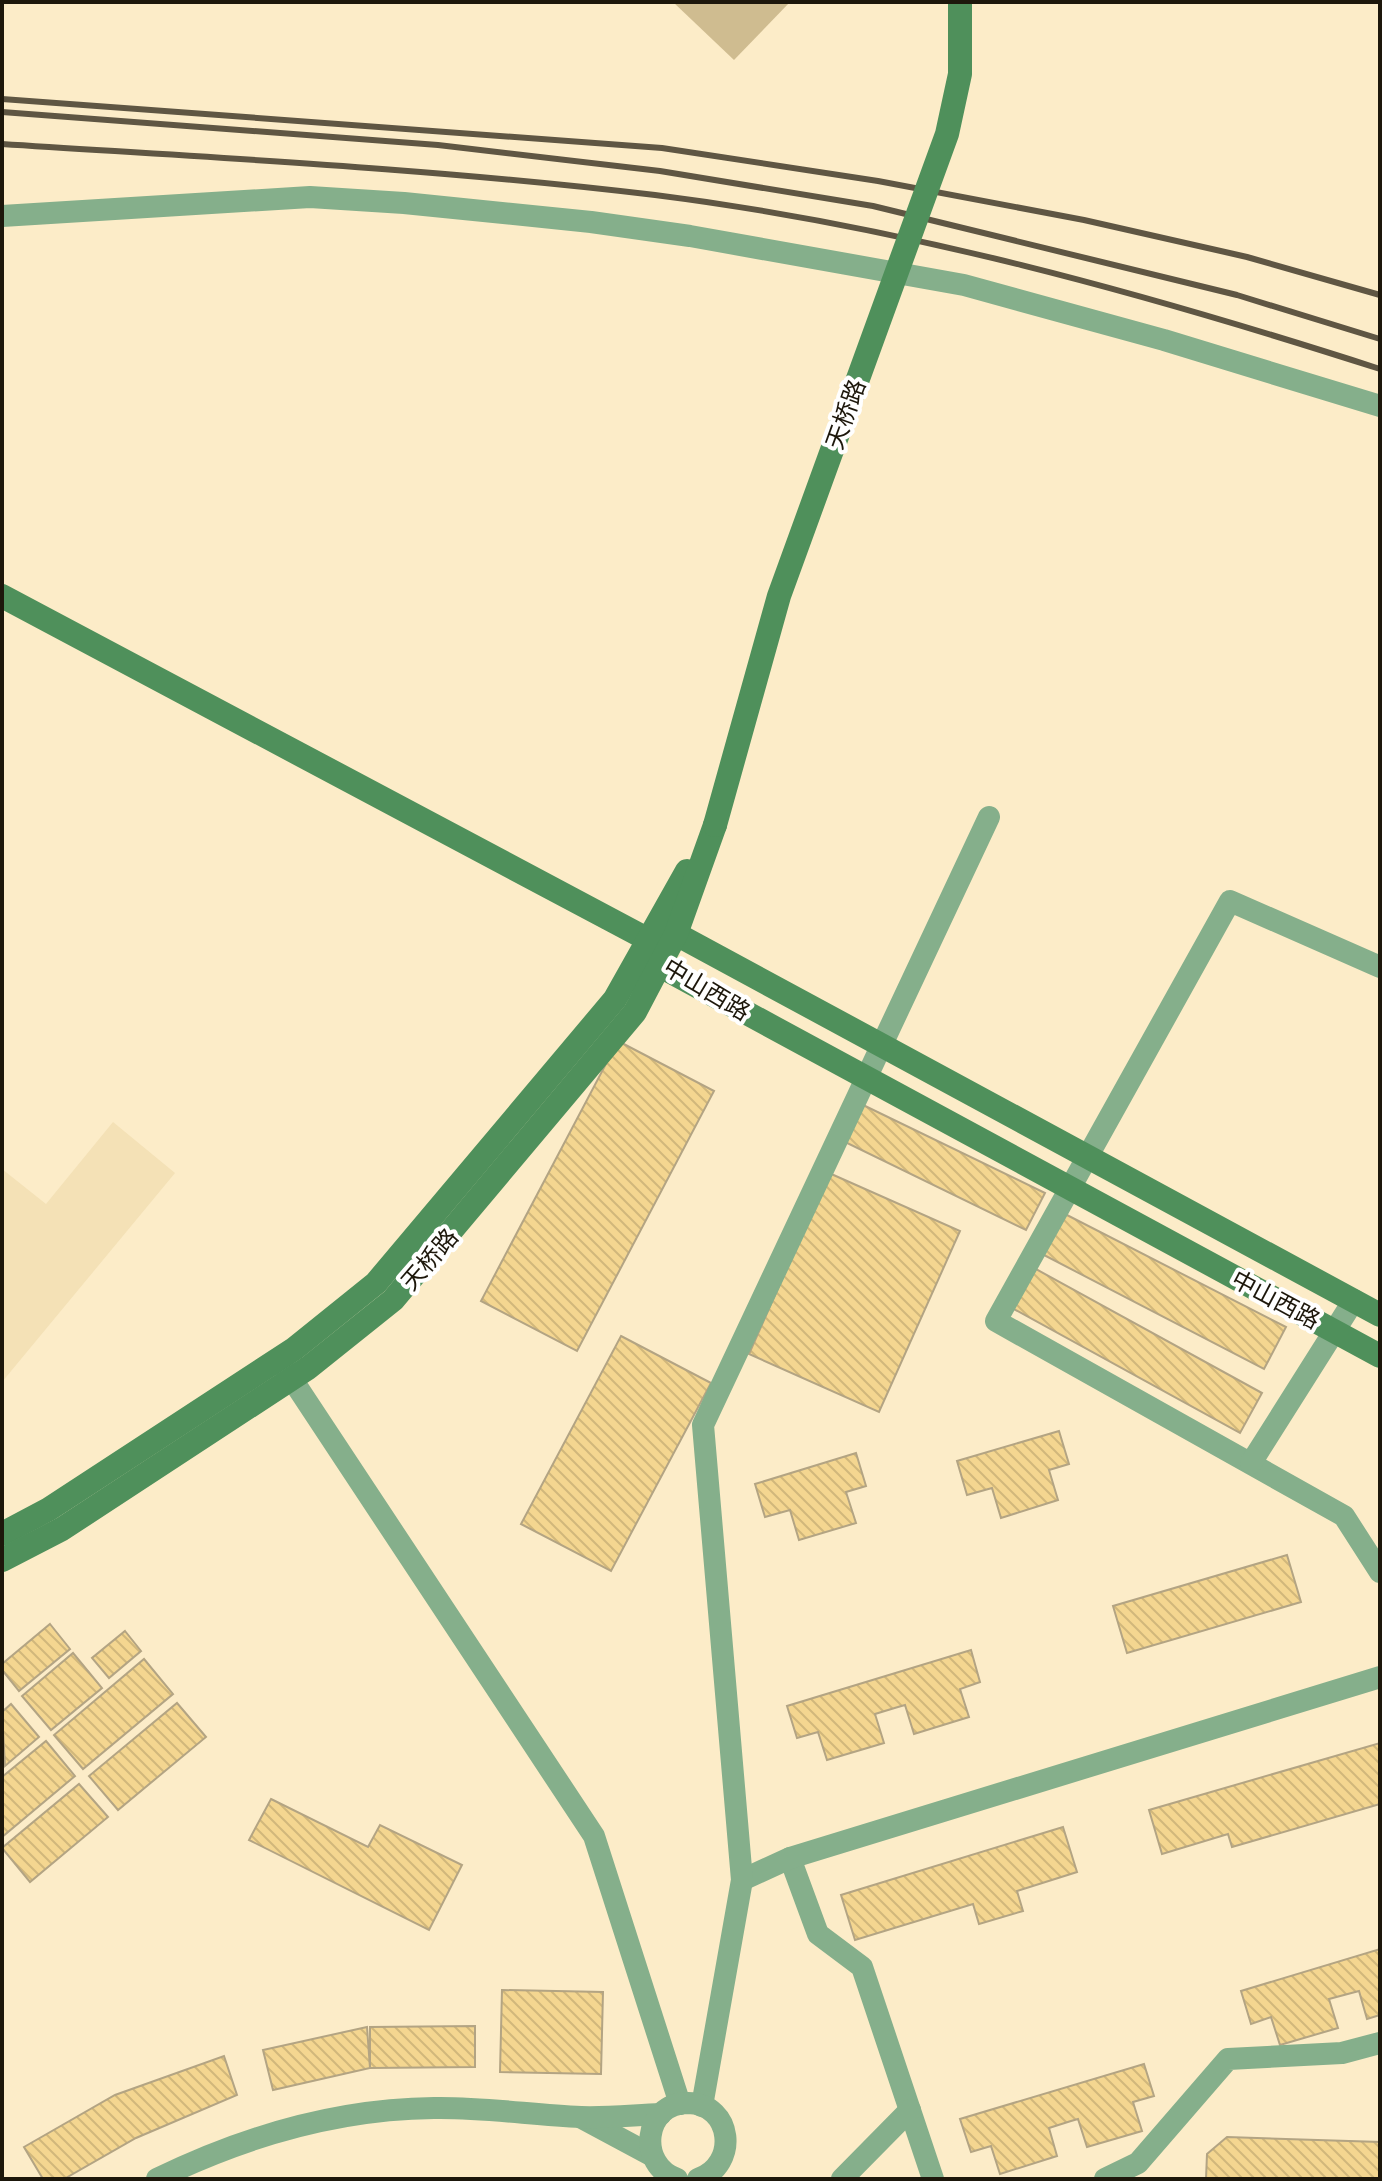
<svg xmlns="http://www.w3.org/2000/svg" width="1382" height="2181" font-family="'Archivo Narrow','Noto Sans SC',sans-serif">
<defs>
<pattern id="building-back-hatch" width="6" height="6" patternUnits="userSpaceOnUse" patternTransform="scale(2)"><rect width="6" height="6" fill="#f4d690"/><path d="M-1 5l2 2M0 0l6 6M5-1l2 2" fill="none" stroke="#d1b77b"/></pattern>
</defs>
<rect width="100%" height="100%" fill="#fcecc8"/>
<path fill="#f4e1b6" d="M 113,1122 L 175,1173 L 2,1382 L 2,1169 L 46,1204 Z"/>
<path fill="#cfbc90" d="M 673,2 L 790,2 L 734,60 Z"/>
<g fill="url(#building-back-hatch)" stroke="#b3a483" stroke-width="2">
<path d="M 618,1041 L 714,1091 L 577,1351 L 481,1301 Z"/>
<path d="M 861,1104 L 1045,1193 L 1026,1230 L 843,1141 Z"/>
<path d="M 829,1173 L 960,1231 L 879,1412 L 749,1354 Z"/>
<path d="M 1063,1213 L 1286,1327 L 1264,1369 L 1042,1254 Z"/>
<path d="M 1034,1268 L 1262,1393 L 1240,1433 L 1012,1308 Z"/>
<path d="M 621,1336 L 711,1383 L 611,1571 L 521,1524 Z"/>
<path d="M 1059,1431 L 1069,1464 L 1049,1470 L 1058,1500 L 1001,1518 L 992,1488 L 967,1495 L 957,1461 Z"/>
<path d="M 856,1453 L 866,1486 L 846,1492 L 856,1523 L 799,1540 L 790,1510 L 765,1517 L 755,1484 Z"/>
<path d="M 1287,1555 L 1301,1602 L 1127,1653 L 1113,1606 Z"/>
<path d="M 50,1624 L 70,1649 L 19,1691 L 2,1670 L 2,1664 Z"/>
<path d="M 125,1631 L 141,1651 L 109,1678 L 92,1658 Z"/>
<path d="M 971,1650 L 980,1682 L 960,1689 L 969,1717 L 914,1734 L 905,1705 L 898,1707 L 875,1714 L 884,1743 L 827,1760 L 818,1732 L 797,1738 L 787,1706 Z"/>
<path d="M 73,1653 L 102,1688 L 51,1730 L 22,1696 Z"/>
<path d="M 144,1659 L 173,1694 L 83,1769 L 54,1735 Z"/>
<path d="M 177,1703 L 206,1737 L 118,1810 L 89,1776 Z"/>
<path d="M 11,1704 L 39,1737 L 5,1766 L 2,1712 Z"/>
<path d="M 46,1741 L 75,1776 L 2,1837 L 2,1777 Z"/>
<path d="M 1380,1743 L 1380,1804 L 1232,1847 L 1228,1834 L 1162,1854 L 1149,1810 Z"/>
<path d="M 79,1784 L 108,1817 L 30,1882 L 2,1848 Z"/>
<path d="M 271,1799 L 368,1847 L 380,1825 L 462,1865 L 429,1930 L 249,1840 Z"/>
<path d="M 1063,1827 L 1077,1872 L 1017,1891 L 1023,1911 L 979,1924 L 973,1904 L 855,1940 L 841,1895 Z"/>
<path d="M 1380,1949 L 1380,2015 L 1367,2019 L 1359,1991 L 1329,1999 L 1338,2028 L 1280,2045 L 1271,2017 L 1251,2024 L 1241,1991 Z"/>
<path d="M 502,1990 L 603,1992 L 601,2074 L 500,2072 Z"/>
<path d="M 475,2026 L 475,2067 L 370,2068 L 370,2027 Z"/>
<path d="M 367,2027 L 370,2068 L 273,2090 L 263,2050 Z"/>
<path d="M 224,2056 L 237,2095 L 136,2138 L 64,2179 L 43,2179 L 24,2147 L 115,2095 Z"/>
<path d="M 1144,2064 L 1154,2096 L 1133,2102 L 1142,2131 L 1087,2147 L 1078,2119 L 1071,2121 L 1049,2128 L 1057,2156 L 1000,2174 L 991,2146 L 971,2152 L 960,2119 Z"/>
<path d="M 1227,2137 L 1380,2142 L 1380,2179 L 1206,2179 L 1207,2154 Z"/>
</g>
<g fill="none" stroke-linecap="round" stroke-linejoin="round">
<g stroke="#85af8b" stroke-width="22">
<path d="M 2,216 L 310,197 L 404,203 L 591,222 L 690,236 L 964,285 L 1164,340 L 1380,406"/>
<path d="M 1380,967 L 1230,901 L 996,1321 L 1344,1516 L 1380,1572"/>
<path d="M 282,1364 L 594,1836 L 680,2104"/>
<path d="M 1251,1463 L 1354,1300"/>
<path d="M 790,1858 L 818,1934 L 862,1967 L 933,2179"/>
<path d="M 742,1880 L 790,1858 L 1380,1677"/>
<path d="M 702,2106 L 742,1880 L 703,1425 L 989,817"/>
<path d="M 582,2118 L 651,2155"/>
<path d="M 157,2179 C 243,2137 338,2109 434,2108 C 484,2107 532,2115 581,2117 C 607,2118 634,2115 661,2114"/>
<path d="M 677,2179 C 637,2165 643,2103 688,2103 C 733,2104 739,2165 698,2179"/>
<path d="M 842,2179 L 910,2110"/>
<path d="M 1105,2179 L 1138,2163 L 1228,2059 L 1342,2053 L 1380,2043"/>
</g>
<g stroke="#4f905b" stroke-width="24">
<path d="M 2,596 L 647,939"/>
<path d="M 663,936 L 676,934 L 1380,1315"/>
<path d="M 653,952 L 660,966 L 1380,1356"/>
<path d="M 2,1534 L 49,1509 L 294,1349 L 376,1283 L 615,999 L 687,871"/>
<path d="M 2,1560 L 62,1529 L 308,1368 L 393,1300 L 635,1012 L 676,934 L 715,825"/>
</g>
<g stroke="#5f5643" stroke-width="6">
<path d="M 2,99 L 662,148 L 878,181 L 1084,220 L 1247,257 L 1380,295"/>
<path d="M 2,112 L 438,145 L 660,171 L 873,206 L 1237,295 L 1380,339"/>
<path d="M 2,144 C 219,158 439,169 655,195 C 902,226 1144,293 1380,369"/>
</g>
<path stroke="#4f905b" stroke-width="24" d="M 715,825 L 779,596 L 947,134 L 960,74 L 960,2"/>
</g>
<g text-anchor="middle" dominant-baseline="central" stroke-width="8" stroke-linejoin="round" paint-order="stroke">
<g font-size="24" fill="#1d170b" stroke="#fff">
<text transform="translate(845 414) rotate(-70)">天桥路</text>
<text transform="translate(707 989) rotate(31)">中山西路</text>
<text transform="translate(429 1259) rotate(-49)">天桥路</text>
<text transform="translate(1276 1299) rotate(28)">中山西路</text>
</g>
</g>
<rect width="1382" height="2181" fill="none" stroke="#1d170b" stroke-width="8"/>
</svg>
